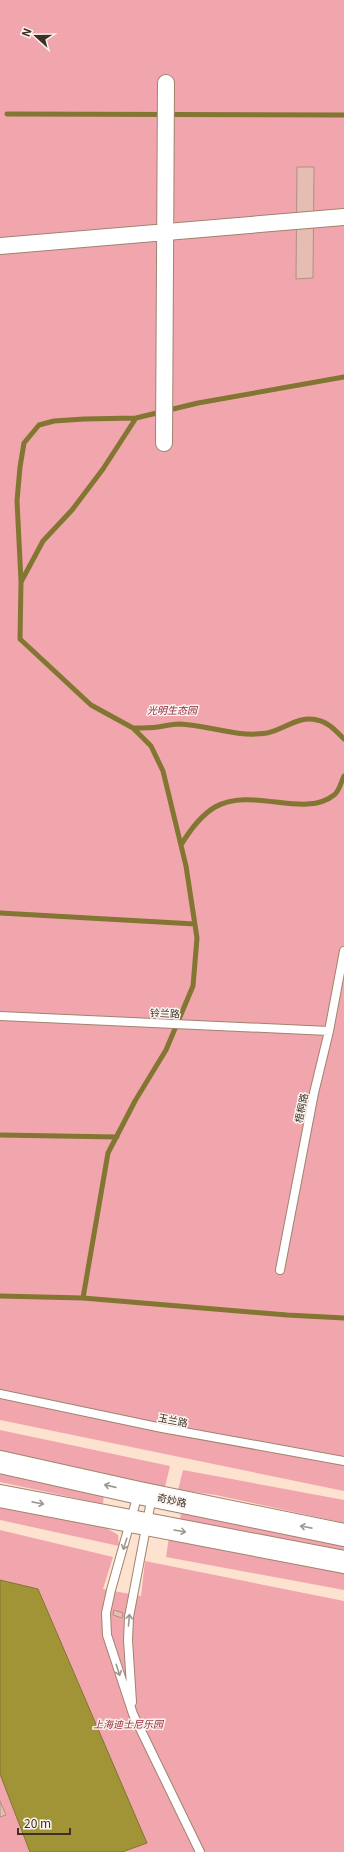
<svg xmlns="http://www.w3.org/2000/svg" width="344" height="1852" font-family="Georgia,'Noto Sans SC',serif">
	<rect width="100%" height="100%" fill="#fde2cf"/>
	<!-- green -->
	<path fill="#f1a6ad" d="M 0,0 L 344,0 L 344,1491 L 0,1420 Z
		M 0,1430 L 170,1466 L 165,1487 L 0,1452 Z
		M 183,1470 L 344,1500 L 344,1523 L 216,1495 L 178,1490 Z
		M 0,1471 L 104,1493 L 103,1504 L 0,1482 Z
		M 0,1501 C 28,1508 97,1519 118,1535 L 119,1546 L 0,1520 Z
		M 182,1510 L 344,1542 L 344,1553 L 179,1522 Z
		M 0,1530 L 113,1557 L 103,1589 L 141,1596 L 145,1561 L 344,1601 L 344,1852 L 0,1852 Z
		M 169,1537 L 344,1570 L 344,1590 L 166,1557 Z"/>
	<!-- water -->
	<path fill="#a09437" stroke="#827632" d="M 0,1580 L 38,1589 L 147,1843 L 122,1852 L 30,1852 L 0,1774 Z"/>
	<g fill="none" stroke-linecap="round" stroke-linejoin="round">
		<!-- stream -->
		<path stroke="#827632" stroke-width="5" d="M 7,114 L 344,115
			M 21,581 L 17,501 L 20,467 L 24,443 L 39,425 L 54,421 L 84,419 L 136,418
			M 133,728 C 141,728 150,728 158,727 C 165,726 172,724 179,724 C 209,725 236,738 267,733 C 283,730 299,715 317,720 C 328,722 336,731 344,739
			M 181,845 C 190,830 200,816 215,807 C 251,786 305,819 334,795 C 339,792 341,782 344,776
			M 0,913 L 195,924
			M 0,1135 L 117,1137
			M 0,1296 L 83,1298 L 287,1315 L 344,1318
			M 83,1298 L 108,1153 L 135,1101 L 166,1050 L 193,986 L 197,938 L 186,866 L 163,771 L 151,746 L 133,728 L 91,705 L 20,639 L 21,582 L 43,541 L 72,510 L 103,469 L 136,418 L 198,403 L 344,377"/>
	</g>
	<!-- building -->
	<path fill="#e5bdb2" stroke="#b38d83" d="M 297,167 L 314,167 L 313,278 L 296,279 Z
		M 114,1610 L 123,1613 L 122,1618 L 113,1615 Z
		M 0,1801 L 6,1815 L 0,1817 Z"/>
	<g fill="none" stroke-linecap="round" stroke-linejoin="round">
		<defs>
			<path id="lane" d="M 0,1016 L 329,1031
				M 280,1270 L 314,1093 L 329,1031 L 344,951
				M 0,1394 L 162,1428 L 344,1461
				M 138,1494 L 111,1590 L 106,1613 L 107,1635 L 133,1714 L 200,1852
				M 132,1702 L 128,1640 L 129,1617 L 152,1496"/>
			<path id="street" d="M 0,246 L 344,217
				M 164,443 L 166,83"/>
			<path id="secondary" d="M 0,1462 L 139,1493 L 344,1535
				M 0,1496 L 344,1562"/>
		</defs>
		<!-- lane casing -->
		<use href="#lane" stroke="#a1836d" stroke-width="10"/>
		<!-- street casing -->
		<use href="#street" stroke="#a1836d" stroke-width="18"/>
		<!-- secondary casing -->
		<use href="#secondary" stroke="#a1836d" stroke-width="24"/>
		<!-- lane -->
		<use href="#lane" stroke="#fff" stroke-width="8"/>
		<!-- street -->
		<use href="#street" stroke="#fff" stroke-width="16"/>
		<!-- secondary -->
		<use href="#secondary" stroke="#fff" stroke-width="22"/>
	</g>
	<!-- one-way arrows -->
	<defs><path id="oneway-shaft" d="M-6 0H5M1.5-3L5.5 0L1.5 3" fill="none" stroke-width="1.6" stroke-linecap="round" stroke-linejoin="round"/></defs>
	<g stroke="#9e9893">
		<use href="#oneway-shaft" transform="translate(110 1486) rotate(-167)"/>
		<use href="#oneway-shaft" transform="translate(38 1503) rotate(11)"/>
		<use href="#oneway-shaft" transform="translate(306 1527) rotate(-169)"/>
		<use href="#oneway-shaft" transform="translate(180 1531) rotate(10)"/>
		<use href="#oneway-shaft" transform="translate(125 1544) rotate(108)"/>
		<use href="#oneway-shaft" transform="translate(129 1620) rotate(-85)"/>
		<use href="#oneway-shaft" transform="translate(118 1670) rotate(72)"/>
	</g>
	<g text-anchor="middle" stroke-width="3" stroke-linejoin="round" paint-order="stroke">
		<!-- park labels -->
		<g font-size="10" font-style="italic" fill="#972a40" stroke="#fbf4ef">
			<text x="172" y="714">光明生态园</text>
			<text x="128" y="1728">上海迪士尼乐园</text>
		</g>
		<!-- street labels -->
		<g font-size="10" fill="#3d3027" stroke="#fbf4ef">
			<text transform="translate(165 1013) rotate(2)" y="4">铃兰路</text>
			<text transform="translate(301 1108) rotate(-79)" y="4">梧桐路</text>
			<text transform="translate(173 1420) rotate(11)" y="4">玉兰路</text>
			<text transform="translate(172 1500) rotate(12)" y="4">奇妙路</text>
		</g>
	</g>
	<!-- north arrow -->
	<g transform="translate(36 36) rotate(291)" stroke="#fbf4ef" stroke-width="3" paint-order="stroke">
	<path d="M0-3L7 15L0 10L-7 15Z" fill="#3d3027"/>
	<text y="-6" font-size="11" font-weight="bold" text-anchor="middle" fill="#3d3027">N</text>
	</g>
	<!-- scale -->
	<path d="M18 1828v6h52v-6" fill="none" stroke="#3d3027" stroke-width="2"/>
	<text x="24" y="1828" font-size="12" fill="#3d3027" stroke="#fbf4ef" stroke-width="3" paint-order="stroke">20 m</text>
</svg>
